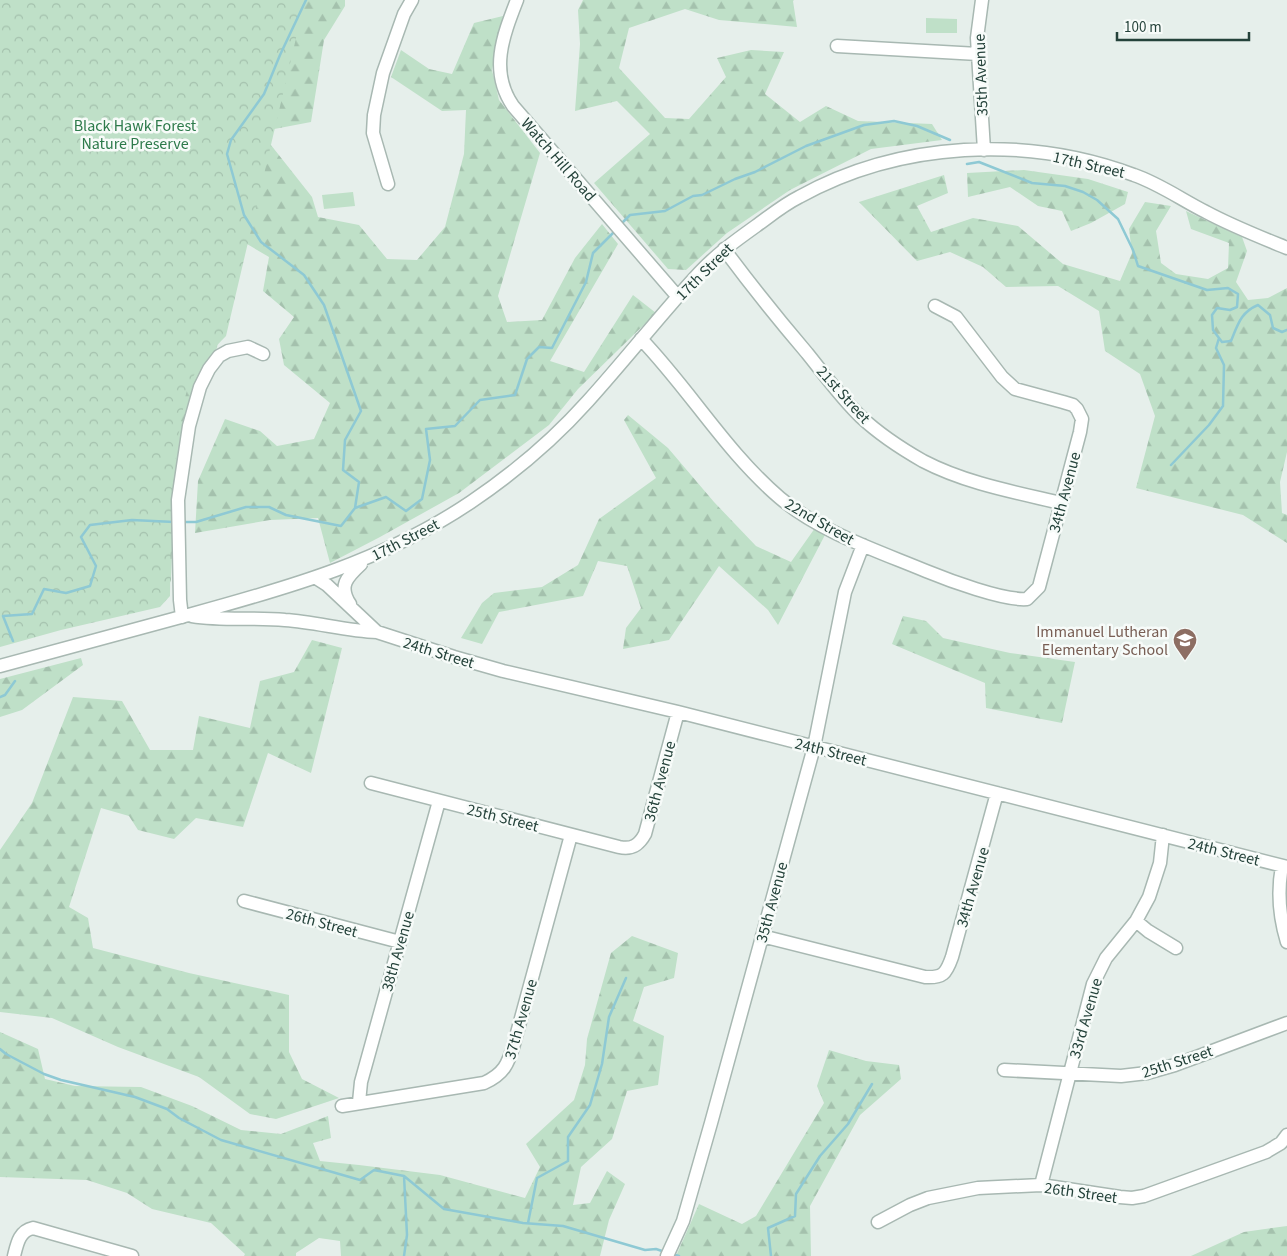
<svg xmlns="http://www.w3.org/2000/svg" width="1287" height="1256" font-family="'Source Sans 3',sans-serif">
	<defs>
		<pattern id="forest-firs" width="22" height="20" patternUnits="userSpaceOnUse" patternTransform="scale(1.25)"><rect width="22" height="20" fill="#bfe0c8"/><path d="M5 1l3.5 6h-7zM16 11l3.5 6h-7z" fill="#a4c1ad"/></pattern>
		<pattern id="park-crowns" width="20" height="18" patternUnits="userSpaceOnUse" patternTransform="scale(1.25)"><rect width="20" height="18" fill="#bfe0c8"/><path d="M2 6a3 3 0 1 1 6 0M12 15a3 3 0 1 1 6 0" fill="none" stroke="#a4c1ad"/></pattern>
	</defs>
	<rect width="100%" height="100%" fill="#e6efeb"/>
	<!-- green -->
	<path fill="#bfe0c8" d="M 926,18 L 957,19 L 957,33 L 926,33 Z
		M 353,192 L 355,206 L 324,209 L 322,195 Z"/>
	<!-- forest -->
	<path fill="url(#forest-firs)" d="M 0,0 L 345,0 L 345,6 L 324,40 L 311,122 L 269,130 L 267,140 L 312,197 L 318,217 L 359,225 L 387,259 L 417,260 L 445,227 L 464,154 L 466,110 L 442,111 L 391,77 L 401,50 L 429,69 L 452,74 L 474,23 L 503,16 L 492,70 L 499,100 L 540,153 L 498,296 L 507,322 L 542,320 L 575,258 L 602,224 L 618,244 L 550,361 L 584,372 L 633,295 L 656,313 L 578,389 L 549,425 L 459,493 L 380,537 L 330,563 L 318,518 L 270,520 L 195,533 L 198,481 L 225,419 L 260,431 L 277,446 L 314,439 L 330,403 L 284,365 L 279,339 L 294,317 L 263,291 L 269,257 L 235,237 L 217,348 L 192,389 L 174,492 L 171,580 L 161,604 Z
		M 583,0 L 794,0 L 793,1 L 797,27 L 719,20 L 685,9 L 629,28 L 619,68 L 665,118 L 689,119 L 726,77 L 717,58 L 751,50 L 784,52 L 765,94 L 800,122 L 826,106 L 858,121 L 932,124 L 942,140 L 871,149 L 790,190 L 727,233 L 686,270 L 668,269 L 594,183 L 650,134 L 617,101 L 575,111 L 580,44 L 578,10 Z
		M 1024,170 L 1088,179 L 1128,192 L 1125,204 L 1091,223 L 1071,231 L 1062,211 L 1038,206 L 1010,187 L 968,197 L 967,173 Z
		M 944,175 L 948,193 L 917,206 L 931,232 L 973,218 L 1018,226 L 1063,264 L 1120,281 L 1132,253 L 1129,229 L 1145,202 L 1171,206 L 1156,231 L 1161,263 L 1176,274 L 1208,279 L 1228,268 L 1229,243 L 1191,229 L 1186,211 L 1242,237 L 1247,251 L 1236,282 L 1248,300 L 1268,298 L 1287,288 L 1287,452 L 1280,482 L 1282,513 L 1287,515 L 1287,543 L 1243,515 L 1136,488 L 1155,416 L 1140,374 L 1105,351 L 1099,311 L 1058,286 L 1006,287 L 983,267 L 950,252 L 917,261 L 859,202 Z
		M 628,415 L 668,448 L 714,502 L 756,546 L 791,562 L 815,528 L 826,533 L 778,625 L 768,610 L 719,566 L 669,640 L 623,649 L 626,628 L 641,608 L 627,566 L 598,561 L 583,596 L 499,612 L 482,644 L 461,638 L 482,603 L 494,593 L 542,587 L 578,565 L 599,519 L 656,478 L 624,420 Z
		M 903,616 L 926,621 L 943,638 L 1010,653 L 1075,662 L 1062,723 L 986,708 L 985,683 L 892,644 Z
		M 312,640 L 342,648 L 311,773 L 268,753 L 243,827 L 196,818 L 174,839 L 138,830 L 129,816 L 101,808 L 69,907 L 88,918 L 93,948 L 189,973 L 289,995 L 289,1052 L 302,1079 L 339,1098 L 276,1119 L 250,1114 L 199,1077 L 118,1047 L 52,1018 L 0,1012 L 0,850 L 32,803 L 73,697 L 122,701 L 150,750 L 193,750 L 199,716 L 250,728 L 260,681 L 294,672 Z
		M 81,658 L 83,665 L 22,710 L 0,717 L 0,679 Z
		M 632,936 L 678,953 L 674,978 L 644,987 L 633,1021 L 664,1036 L 658,1085 L 627,1091 L 612,1139 L 581,1167 L 573,1205 L 590,1203 L 607,1171 L 625,1184 L 609,1220 L 600,1256 L 341,1256 L 340,1241 L 319,1238 L 296,1253 L 296,1256 L 244,1256 L 245,1254 L 211,1223 L 152,1209 L 127,1193 L 87,1180 L 0,1177 L 0,1032 L 38,1049 L 45,1079 L 75,1086 L 141,1087 L 192,1106 L 241,1130 L 281,1134 L 328,1116 L 331,1138 L 313,1143 L 320,1161 L 359,1165 L 440,1175 L 525,1198 L 540,1167 L 526,1144 L 574,1100 L 585,1065 L 587,1039 L 611,953 Z
		M 829,1050 L 866,1061 L 899,1065 L 901,1079 L 860,1115 L 810,1206 L 811,1256 L 676,1256 L 699,1204 L 742,1224 L 756,1216 L 824,1103 L 817,1086 Z
		M 1287,1226 L 1287,1256 L 1191,1256 L 1244,1232 Z"/>
	<!-- park -->
	<path fill="url(#park-crowns)" d="M 0,0 L 305,0 L 226,336 C 214,348 198,366 191,381 C 184,394 184,407 181,421 C 170,479 171,537 170,596 L 160,607 L 61,630 L 0,647 Z"/>
	<g fill="none" stroke-linecap="round" stroke-linejoin="round">
		<!-- stream -->
		<path stroke="#8ec9d4" stroke-width="2.5" d="M 306,0 L 280,55 L 264,94 L 231,140 L 227,154 L 244,215 L 261,242 L 304,275 L 324,305 L 361,411 L 345,440 L 343,470 L 359,482 L 355,508
			M 967,164 L 979,162 L 1032,183 L 1065,186 L 1083,192 L 1097,200 L 1118,219 L 1133,250 L 1138,266 L 1207,290 L 1228,288 L 1238,294 L 1237,307 L 1230,310 L 1217,308 L 1212,315 L 1213,330 L 1222,342 L 1231,341 C 1238,324 1241,312 1258,305 L 1270,315 L 1273,328 L 1282,332 L 1287,330
			M 620,225 L 630,215 L 665,211 L 693,196 L 702,195 L 735,179 L 755,172 L 806,146 L 864,125 L 894,121 L 917,126 L 950,140
			M 1171,465 L 1209,425 L 1223,406 L 1224,365 L 1216,348 L 1219,338
			M 182,522 L 196,522 L 246,507 L 269,507 L 286,515 L 341,526 L 355,508 L 386,497 L 406,511 L 422,499 L 430,460 L 426,429 L 455,426 L 480,400 L 515,395 L 527,359 L 539,347 L 552,348 L 586,282 L 593,253 L 615,231
			M 13,641 L 3,616 L 32,614 L 44,589 L 66,593 L 90,586 L 96,566 L 81,537 L 90,525 L 132,520 L 174,522
			M 0,697 L 5,695 L 15,681
			M 0,1049 L 6,1054 L 44,1074 L 61,1080 L 135,1097 L 167,1109 L 179,1118 L 221,1140 L 360,1180 L 374,1170 L 404,1176 L 444,1209 L 523,1223 L 563,1226 L 645,1250 L 656,1249 L 665,1252
			M 404,1176 L 407,1235 L 404,1256
			M 528,1223 L 537,1178 L 568,1161 L 568,1137 L 590,1105 L 602,1064 L 609,1017 L 626,978
			M 672,1254 L 679,1256
			M 771,1256 L 768,1228 L 795,1216 L 796,1194 L 820,1156 L 848,1124 L 872,1084"/>
		<defs>
			<path id="minor" d="M 517,0 C 503,36 489,71 513,106 L 678,297
				M 982,0 L 977,38 L 984,150
				M 837,46 L 978,54
				M 388,184 L 373,133 L 374,115 L 383,73 L 404,14 L 412,0
				M 724,249 C 750,284 778,319 807,353 C 824,374 841,398 861,417 C 878,433 902,449 923,461 C 965,483 1014,492 1061,503
				M 641,339 C 690,390 726,452 780,498 C 820,532 878,551 926,571 C 948,580 1004,601 1027,599 L 1039,587 L 1080,432 L 1082,419 L 1077,409 L 1073,405 L 1063,402 L 1015,389 L 1002,377 L 956,317 L 935,306
				M 316,578 L 327,585 L 377,632
				M 350,604 C 338,586 347,577 361,564
				M 192,616 C 223,621 254,617 285,620 C 316,622 346,631 377,632 L 454,657 L 503,671 L 678,712 L 1287,867
				M 182,617 L 180,600 L 178,500 L 189,426 L 200,387 L 209,369 L 219,356 L 228,351 L 248,347 L 263,354
				M 0,666 C 64,649 128,631 192,614 C 291,587 385,560 471,502 C 514,473 554,439 588,401 C 626,359 661,314 699,273 C 717,254 735,241 756,226 C 770,216 783,205 799,197 C 900,141 1027,135 1134,175 C 1160,184 1182,200 1206,212 C 1232,226 1260,237 1287,248
				M 371,783 L 619,847 C 632,850 639,845 645,834 L 678,712
				M 1282,866 C 1277,893 1279,916 1287,942
				M 244,901 L 400,942
				M 1136,921 L 1148,931 L 1176,948
				M 762,936 L 925,977 C 943,978 946,974 952,957 L 997,793
				M 1004,1070 L 1121,1076 L 1147,1073 L 1175,1065 L 1287,1023
				M 359,1102 L 361,1082 L 439,801
				M 342,1106 L 484,1083 C 504,1074 508,1064 514,1044 L 571,835
				M 1041,1185 L 1093,984 L 1106,958 L 1136,921 L 1149,897 L 1160,863 L 1163,835
				M 878,1222 L 910,1205 L 928,1198 L 978,1188 L 1041,1185 L 1120,1197 L 1132,1198 L 1144,1196 L 1266,1152 L 1281,1143 L 1287,1135
				M 14,1256 C 17,1244 19,1231 33,1228 L 132,1256
				M 667,1256 L 683,1221 L 711,1123 L 814,747 L 845,592 L 863,545"/>
		</defs>
		<!-- minor casing -->
		<use href="#minor" stroke="#a8b8b2" stroke-width="15"/>
		<!-- minor -->
		<use href="#minor" stroke="#fff" stroke-width="12"/>
	</g>
	<!-- icons -->
	<defs>
		<symbol id="school-pin" viewBox="-11 -11 22 30"><path d="M0 17L-7.5 6A9.5 9.5 0 1 1 7.5 6Z" fill="#8d6e63" stroke="#f7fbf9"/><path d="M0-5L7-2L0 1L-7-2ZM-4 1L0 2.5L4 1V4Q0 6-4 4Z" fill="#fff"/></symbol>
	</defs>
	<g fill-rule="evenodd">
		<use href="#school-pin" x="1171" y="626" width="28" height="38"/>
	</g>
	<g text-anchor="middle" stroke-width="5" stroke-linejoin="round" paint-order="stroke">
		<!-- street labels -->
		<g font-size="16" fill="#24423a" stroke="#f7fbf9">
			<text transform="translate(980 75) rotate(-92)" y="6">35th Avenue</text>
			<text transform="translate(559 159) rotate(49)" y="6">Watch Hill Road</text>
			<text transform="translate(1089 164) rotate(13)" y="6">17th Street</text>
			<text transform="translate(704 271) rotate(-45)" y="6">17th Street</text>
			<text transform="translate(844 394) rotate(48)" y="6">21st Street</text>
			<text transform="translate(1064 492) rotate(-75)" y="6">34th Avenue</text>
			<text transform="translate(820 521) rotate(30)" y="6">22nd Street</text>
			<text transform="translate(405 539) rotate(-27)" y="6">17th Street</text>
			<text transform="translate(439 652) rotate(17)" y="6">24th Street</text>
			<text transform="translate(831 751) rotate(14)" y="6">24th Street</text>
			<text transform="translate(659 781) rotate(-75)" y="6">36th Avenue</text>
			<text transform="translate(503 817) rotate(14)" y="6">25th Street</text>
			<text transform="translate(1224 851) rotate(14)" y="6">24th Street</text>
			<text transform="translate(972 887) rotate(-74)" y="6">34th Avenue</text>
			<text transform="translate(771 902) rotate(-75)" y="6">35th Avenue</text>
			<text transform="translate(322 922) rotate(15)" y="6">26th Street</text>
			<text transform="translate(397 951) rotate(-74)" y="6">38th Avenue</text>
			<text transform="translate(1085 1018) rotate(-74)" y="6">33rd Avenue</text>
			<text transform="translate(520 1019) rotate(-74)" y="6">37th Avenue</text>
			<text transform="translate(1177 1061) rotate(-18)" y="6">25th Street</text>
			<text transform="translate(1081 1192) rotate(8)" y="6">26th Street</text>
		</g>
		<!-- park labels -->
		<g font-size="16" fill="#2d7a4b" stroke="#f7fbf9">
			<text x="135" y="131">Black Hawk Forest<tspan x="135" dy="18">Nature Preserve</tspan></text>
		</g>
		<!-- education labels -->
		<g font-size="16" fill="#785e54" stroke="#f7fbf9" text-anchor="end">
			<text x="1168" y="637">Immanuel Lutheran<tspan x="1168" dy="18">Elementary School</tspan></text>
		</g>
	</g>
	<!-- scale -->
	<path d="M1117 32v8h132v-8" fill="none" stroke="#24423a" stroke-width="2.5"/>
	<text x="1124" y="32" font-size="15" fill="#24423a" stroke="#f7fbf9" stroke-width="4" paint-order="stroke">100 m</text>
</svg>
